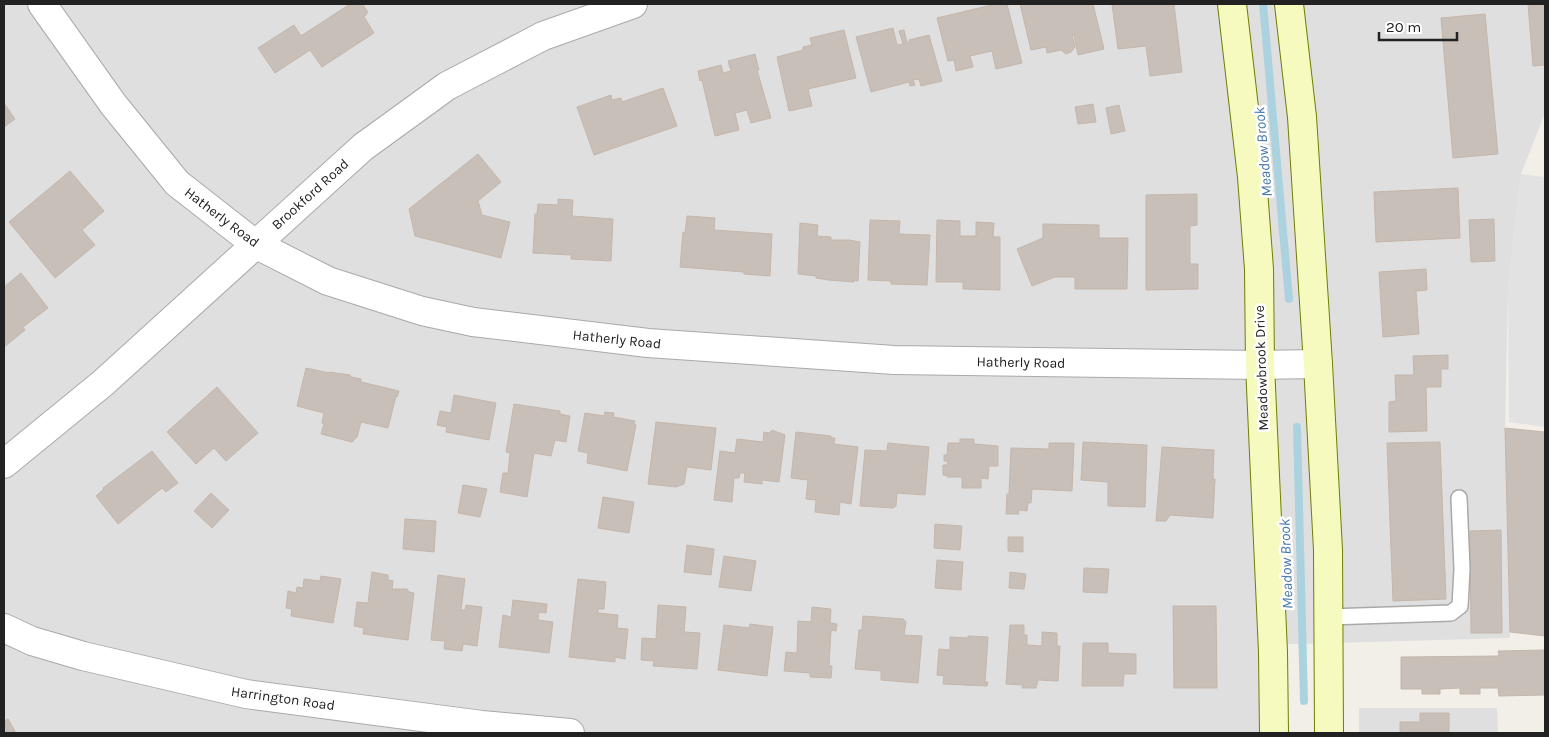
<svg xmlns="http://www.w3.org/2000/svg" width="1549" height="737" font-family="Karla,sans-serif">
	<rect width="100%" height="100%" fill="#f2efe9"/>
	<!-- residential -->
	<path fill="#e0dfdf" d="M 4,4 L 1545,4 L 1545,113 L 1521,174 L 1508,291 L 1505,428 L 1510,638 L 1262,645 L 1263,733 L 4,733 Z
		M 1359,708 L 1497,708 L 1498,733 L 1359,733 Z"/>
	<!-- parking -->
	<path fill="#e2e2e2" d="M 1521,174 L 1545,177 L 1545,427 L 1509,422 L 1508,291 Z"/>
	<g fill="none" stroke-linecap="round" stroke-linejoin="round">
		<!-- stream -->
		<path stroke="#aad3df" stroke-width="8" d="M 1263,4 L 1289,299
			M 1297,427 L 1304,701"/>
	</g>
	<!-- building -->
	<path fill="#c7bfb8" stroke="#c4b6ab" d="M 350,4 L 362,4 L 368,12 L 364,17 L 374,33 L 322,67 L 310,50 L 275,73 L 258,48 L 294,25 L 301,36 Z
		M 996,4 L 1007,4 L 1022,63 L 996,69 L 992,51 L 970,56 L 973,67 L 956,71 L 954,60 L 948,61 L 937,18 Z
		M 1020,4 L 1093,4 L 1104,49 L 1078,55 L 1074,35 L 1072,35 L 1075,47 L 1071,52 L 1066,54 L 1061,50 L 1047,53 L 1046,47 L 1031,50 Z
		M 1112,4 L 1174,4 L 1182,72 L 1150,76 L 1146,46 L 1118,49 Z
		M 1528,4 L 1545,4 L 1545,65 L 1533,66 Z
		M 1485,14 L 1498,154 L 1453,158 L 1441,18 Z
		M 893,28 L 897,45 L 903,44 L 899,31 L 904,30 L 907,43 L 909,42 L 909,40 L 929,35 L 942,81 L 921,86 L 919,79 L 913,80 L 915,85 L 910,86 L 909,82 L 871,92 L 856,37 Z
		M 844,30 L 856,78 L 808,89 L 812,106 L 789,111 L 777,57 L 803,50 L 803,47 L 812,45 L 810,38 Z
		M 755,54 L 759,70 L 757,70 L 771,118 L 751,123 L 747,110 L 735,113 L 739,130 L 715,136 L 702,80 L 700,81 L 698,71 L 721,65 L 723,73 L 731,71 L 728,61 Z
		M 663,88 L 677,126 L 594,155 L 577,107 L 611,95 L 612,100 L 621,98 L 622,102 Z
		M 4,103 L 15,119 L 4,127 Z
		M 1093,104 L 1096,122 L 1078,124 L 1075,107 Z
		M 1119,105 L 1125,131 L 1111,134 L 1106,108 Z
		M 478,154 L 501,182 L 478,201 L 482,215 L 510,222 L 501,258 L 415,236 L 409,209 Z
		M 70,171 L 104,211 L 82,230 L 95,245 L 55,278 L 9,222 Z
		M 1458,188 L 1460,238 L 1376,242 L 1374,192 Z
		M 1197,194 L 1197,225 L 1190,226 L 1190,264 L 1198,264 L 1198,289 L 1146,290 L 1146,195 Z
		M 558,199 L 573,200 L 572,216 L 613,219 L 611,261 L 571,259 L 571,255 L 533,253 L 535,214 L 537,214 L 538,204 L 558,205 Z
		M 687,216 L 715,218 L 714,230 L 772,234 L 770,276 L 744,274 L 744,272 L 680,267 L 683,232 L 685,233 Z
		M 1494,219 L 1495,261 L 1471,262 L 1469,220 Z
		M 870,220 L 900,221 L 899,234 L 930,235 L 927,285 L 891,284 L 891,281 L 868,280 Z
		M 937,220 L 960,221 L 960,236 L 976,236 L 976,222 L 994,223 L 993,237 L 1000,237 L 1000,290 L 963,289 L 963,282 L 936,282 Z
		M 800,223 L 818,225 L 817,236 L 831,237 L 831,240 L 849,240 L 860,242 L 858,281 L 854,280 L 854,282 L 828,280 L 816,278 L 816,276 L 798,274 Z
		M 1043,224 L 1099,225 L 1099,238 L 1128,238 L 1127,289 L 1075,289 L 1075,277 L 1055,277 L 1032,286 L 1017,249 L 1043,238 Z
		M 1426,269 L 1427,290 L 1416,291 L 1419,334 L 1383,337 L 1379,272 Z
		M 21,273 L 48,308 L 23,327 L 25,330 L 4,347 L 4,287 Z
		M 1448,355 L 1448,369 L 1441,369 L 1441,387 L 1426,387 L 1427,431 L 1389,432 L 1389,402 L 1396,401 L 1395,375 L 1414,375 L 1413,356 Z
		M 306,368 L 329,373 L 329,372 L 350,375 L 351,377 L 361,379 L 361,382 L 399,391 L 397,397 L 396,396 L 388,428 L 361,422 L 357,437 L 352,442 L 321,434 L 324,424 L 322,423 L 324,413 L 297,406 Z
		M 217,387 L 258,433 L 226,461 L 214,448 L 196,464 L 167,432 Z
		M 454,395 L 496,403 L 489,440 L 446,432 L 447,427 L 437,425 L 440,411 L 451,413 Z
		M 514,404 L 560,411 L 560,414 L 570,416 L 566,442 L 555,440 L 551,456 L 534,453 L 527,497 L 500,492 L 503,473 L 508,473 L 510,453 L 506,452 Z
		M 605,412 L 614,413 L 613,417 L 635,421 L 634,424 L 636,425 L 627,471 L 587,463 L 588,453 L 578,451 L 585,413 L 604,416 Z
		M 656,422 L 716,428 L 711,470 L 687,467 L 684,484 L 676,487 L 648,484 Z
		M 1505,428 L 1545,432 L 1545,636 L 1510,632 Z
		M 772,430 L 785,435 L 779,482 L 762,480 L 762,484 L 744,482 L 745,473 L 740,473 L 739,478 L 734,478 L 732,502 L 714,500 L 720,451 L 735,453 L 737,439 L 763,442 L 764,432 L 769,433 Z
		M 796,432 L 831,436 L 831,438 L 835,438 L 834,444 L 858,447 L 851,504 L 840,502 L 839,515 L 815,512 L 816,500 L 806,499 L 808,480 L 791,478 Z
		M 960,439 L 974,439 L 974,444 L 998,446 L 998,466 L 989,466 L 988,479 L 981,478 L 981,488 L 962,488 L 962,477 L 947,477 L 948,476 L 943,475 L 943,465 L 947,465 L 948,461 L 944,461 L 944,455 L 947,455 L 948,443 L 960,443 Z
		M 1083,442 L 1147,445 L 1145,507 L 1108,506 L 1108,482 L 1081,480 Z
		M 1440,442 L 1446,599 L 1393,601 L 1387,443 Z
		M 888,443 L 929,447 L 925,495 L 897,493 L 896,506 L 893,508 L 860,506 L 865,450 L 887,451 Z
		M 1049,443 L 1074,443 L 1072,491 L 1032,489 L 1031,503 L 1028,503 L 1027,511 L 1018,510 L 1019,514 L 1006,514 L 1007,494 L 1009,494 L 1011,448 L 1049,449 Z
		M 1162,447 L 1214,450 L 1213,479 L 1215,479 L 1213,518 L 1170,515 L 1166,521 L 1156,521 Z
		M 152,451 L 178,483 L 166,492 L 162,488 L 118,524 L 96,496 L 104,489 L 103,488 Z
		M 463,485 L 487,489 L 480,517 L 458,513 Z
		M 211,493 L 229,510 L 212,528 L 194,511 Z
		M 603,497 L 634,502 L 629,533 L 598,528 Z
		M 405,519 L 436,521 L 434,552 L 403,549 Z
		M 935,524 L 962,526 L 960,550 L 934,548 Z
		M 1501,530 L 1502,633 L 1471,633 L 1470,531 Z
		M 1008,537 L 1023,537 L 1023,552 L 1008,551 Z
		M 687,545 L 714,549 L 711,575 L 684,572 Z
		M 724,556 L 756,561 L 751,591 L 719,587 Z
		M 937,560 L 963,562 L 961,590 L 935,588 Z
		M 1084,568 L 1109,569 L 1107,593 L 1083,592 Z
		M 372,572 L 388,575 L 388,580 L 393,581 L 392,589 L 407,589 L 409,592 L 414,593 L 408,640 L 363,634 L 364,628 L 354,626 L 357,602 L 368,603 Z
		M 1010,572 L 1026,574 L 1024,589 L 1009,588 Z
		M 438,575 L 465,579 L 461,610 L 465,610 L 466,605 L 482,607 L 477,646 L 463,644 L 462,651 L 444,649 L 445,641 L 431,640 Z
		M 321,576 L 341,579 L 333,623 L 291,616 L 292,609 L 286,608 L 288,591 L 296,593 L 297,587 L 303,588 L 304,579 L 320,581 Z
		M 578,579 L 606,582 L 604,609 L 598,609 L 598,613 L 618,615 L 617,628 L 628,629 L 625,659 L 615,657 L 615,662 L 569,657 Z
		M 513,600 L 547,604 L 546,613 L 539,612 L 538,620 L 553,622 L 549,653 L 499,647 L 503,615 L 511,617 Z
		M 658,605 L 686,607 L 684,632 L 700,633 L 697,669 L 653,666 L 654,661 L 641,660 L 642,638 L 656,639 Z
		M 1173,606 L 1216,606 L 1217,688 L 1174,688 Z
		M 812,607 L 831,609 L 830,623 L 837,624 L 836,631 L 831,630 L 829,666 L 832,666 L 831,678 L 810,677 L 810,673 L 784,671 L 786,652 L 797,653 L 798,621 L 811,622 Z
		M 863,616 L 903,619 L 906,622 L 904,635 L 922,636 L 918,683 L 881,680 L 881,671 L 855,669 L 859,630 L 862,630 Z
		M 750,624 L 773,627 L 767,676 L 718,670 L 724,625 L 749,628 Z
		M 1010,625 L 1024,625 L 1024,635 L 1027,635 L 1027,645 L 1042,646 L 1042,632 L 1057,633 L 1057,646 L 1060,646 L 1058,681 L 1038,680 L 1036,688 L 1022,688 L 1023,685 L 1006,684 Z
		M 968,636 L 988,637 L 985,682 L 988,682 L 987,686 L 943,684 L 944,676 L 937,675 L 939,649 L 950,650 L 950,637 L 968,638 Z
		M 1083,643 L 1108,643 L 1108,653 L 1136,654 L 1136,674 L 1124,674 L 1123,686 L 1082,686 Z
		M 1545,650 L 1545,695 L 1499,696 L 1498,688 L 1480,688 L 1480,694 L 1460,694 L 1460,688 L 1440,689 L 1440,694 L 1422,694 L 1422,689 L 1401,689 L 1401,657 L 1499,656 L 1498,651 Z
		M 1420,713 L 1449,713 L 1449,733 L 1400,733 L 1400,722 L 1420,722 Z
		M 8,719 L 16,733 L 4,733 L 4,721 Z"/>
	<g fill="none" stroke-linecap="round" stroke-linejoin="round">
		<defs>
			<path id="lane" d="M 1328,617 L 1451,613 L 1460,606 L 1462,569 L 1459,498"/>
			<path id="street" d="M 42,4 L 113,104 L 177,183 L 255,244 L 328,281 L 422,311 L 473,322 L 648,343 L 894,360 L 1260,365 L 1318,364
				M 4,464 L 103,383 L 363,147 L 447,86 L 543,36 L 633,4
				M 4,628 L 32,641 L 83,656 L 246,694 L 482,725 L 570,733"/>
			<path id="secondary" d="M 1232,4 L 1252,177 L 1259,269 L 1260,365 L 1273,652 L 1274,733
				M 1289,4 L 1302,117 L 1318,364 L 1328,550 L 1329,733"/>
		</defs>
		<!-- lane casing -->
		<use href="#lane" stroke="#a9a9a9" stroke-width="18"/>
		<!-- street casing -->
		<use href="#street" stroke="#a9a9a9" stroke-width="30"/>
		<!-- secondary casing -->
		<use href="#secondary" stroke="#707d05" stroke-width="30"/>
		<!-- lane -->
		<use href="#lane" stroke="#fff" stroke-width="15"/>
		<!-- street -->
		<use href="#street" stroke="#fff" stroke-width="28"/>
		<!-- secondary -->
		<use href="#secondary" stroke="#f7fabf" stroke-width="28"/>
	</g>
	<g text-anchor="middle" stroke-width="5" stroke-linejoin="round" paint-order="stroke">
		<!-- street labels -->
		<g font-size="14" fill="#222" stroke="#fff">
			<text transform="translate(310 194) rotate(-42)" y="5">Brookford Road</text>
			<text transform="translate(222 217) rotate(37)" y="5">Hatherly Road</text>
			<text transform="translate(617 339) rotate(6)" y="5">Hatherly Road</text>
			<text transform="translate(1021 362) rotate(1)" y="5">Hatherly Road</text>
			<text transform="translate(1261 368) rotate(-92)" y="5">Meadowbrook Drive</text>
			<text transform="translate(283 698) rotate(8)" y="5">Harrington Road</text>
		</g>
		<!-- water labels -->
		<g font-size="15" font-style="italic" fill="#4a7aab" stroke="#fff">
			<text transform="translate(1263 152) rotate(-95)" y="5">Meadow Brook</text>
			<text transform="translate(1286 564) rotate(-92)" y="5">Meadow Brook</text>
		</g>
	</g>
	<!-- border -->
	<rect width="1549" height="737" fill="none" stroke="#222222" stroke-width="10"/>
	<!-- scale -->
	<path d="M1379 32v8h78v-8" fill="none" stroke="#222222" stroke-width="2.5"/>
	<text x="1386" y="32" font-size="15" fill="#222222" stroke="#ffffff" stroke-width="4" paint-order="stroke">20 m</text>
</svg>
